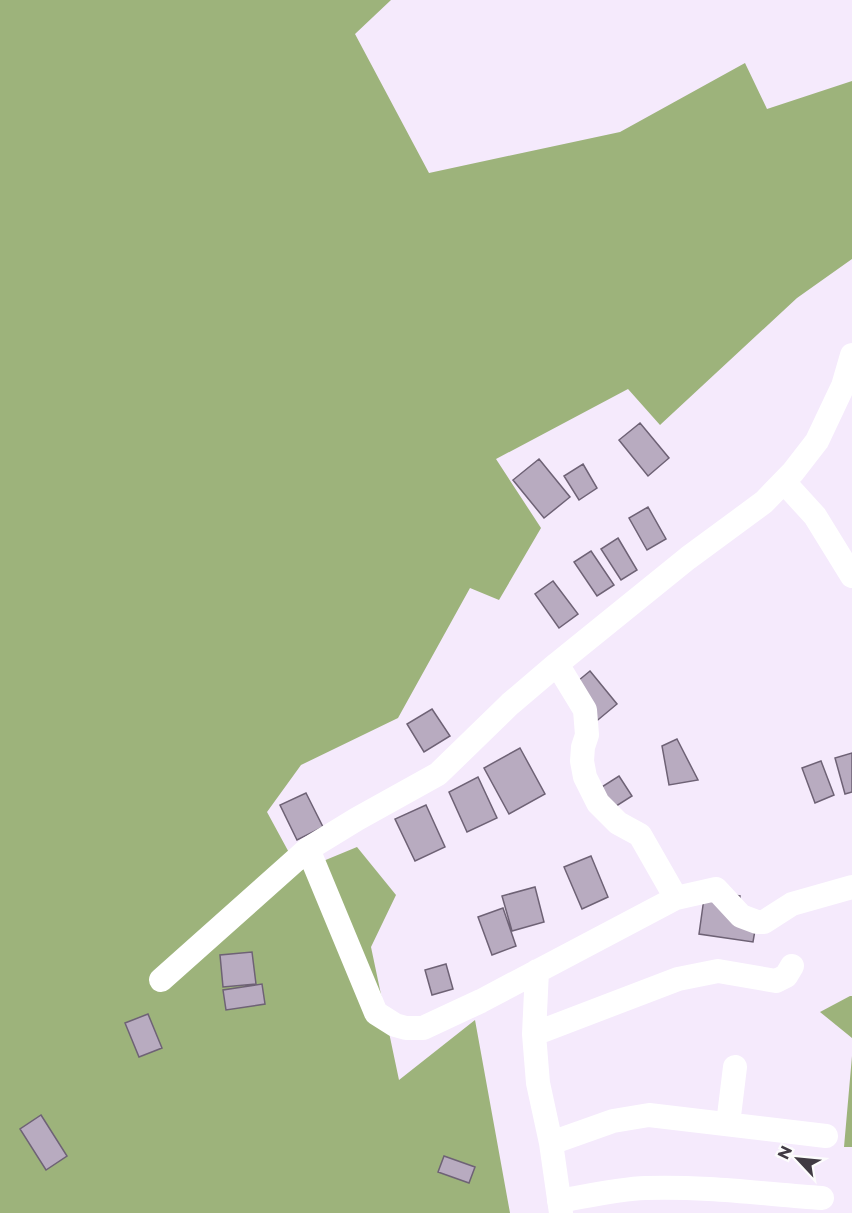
<svg xmlns="http://www.w3.org/2000/svg" width="852" height="1213" font-family="Montserrat,sans-serif">
	<rect width="100%" height="100%" fill="#f5eafc"/>
	<!-- forest -->
	<path fill="#9db37b" d="M 0,0 L 391,0 L 355,34 L 429,173 L 620,132 L 745,63 L 767,109 L 852,81 L 852,259 L 797,298 L 660,425 L 628,389 L 496,459 L 541,528 L 499,600 L 470,588 L 398,718 L 301,765 L 267,812 L 299,871 L 357,847 L 396,895 L 371,947 L 399,1080 L 475,1020 L 510,1213 L 0,1213 Z
		M 850,996 L 852,996 L 852,1038 L 820,1012 Z
		M 852,1056 L 852,1147 L 844,1147 Z"/>
	<!-- building -->
	<path fill="#b8abc0" stroke="#6e6275" stroke-width="1.5" d="M 640,423 L 669,458 L 648,476 L 619,440 Z
		M 539,459 L 570,497 L 544,518 L 513,480 Z
		M 583,464 L 597,488 L 579,500 L 564,476 Z
		M 648,507 L 666,539 L 647,550 L 629,518 Z
		M 618,538 L 637,570 L 621,580 L 601,549 Z
		M 591,551 L 614,585 L 597,596 L 574,562 Z
		M 553,581 L 578,614 L 559,628 L 535,594 Z
		M 590,671 L 617,704 L 593,724 L 567,690 Z
		M 432,709 L 450,736 L 424,752 L 407,724 Z
		M 677,739 L 698,780 L 669,785 L 662,746 Z
		M 520,748 L 545,794 L 509,814 L 484,768 Z
		M 852,753 L 852,792 L 845,794 L 835,758 Z
		M 821,761 L 834,795 L 815,803 L 802,768 Z
		M 619,776 L 632,796 L 610,810 L 597,790 Z
		M 478,777 L 497,818 L 467,832 L 449,792 Z
		M 306,793 L 323,827 L 297,840 L 280,805 Z
		M 426,805 L 445,847 L 415,861 L 395,819 Z
		M 591,856 L 608,897 L 582,909 L 564,867 Z
		M 535,887 L 544,922 L 512,931 L 502,896 Z
		M 705,891 L 740,896 L 739,910 L 758,913 L 753,942 L 699,934 Z
		M 503,908 L 516,946 L 492,955 L 478,917 Z
		M 252,952 L 256,984 L 223,987 L 220,955 Z
		M 446,964 L 453,989 L 432,995 L 425,970 Z
		M 262,984 L 265,1004 L 226,1010 L 223,990 Z
		M 148,1014 L 162,1048 L 139,1057 L 125,1023 Z
		M 41,1115 L 67,1156 L 46,1170 L 20,1129 Z
		M 444,1156 L 475,1167 L 469,1183 L 438,1172 Z"/>
	<g fill="none" stroke-linecap="round" stroke-linejoin="round">
		<!-- minor -->
		<path stroke="#fff" stroke-width="24" d="M 784,482 L 815,516 L 852,576
			M 557,664 L 585,710 L 587,735 L 583,747 L 582,761 L 585,777 L 598,803 L 618,823 L 640,835 L 676,898
			M 308,849 L 376,1013 L 395,1025 L 406,1028 L 423,1028 L 481,1001 L 676,898 L 716,889 L 741,916 L 757,922 L 764,922 L 792,904 L 852,887
			M 537,971 L 534,1034 L 538,1083 L 551,1143 L 561,1213
			M 161,980 L 308,849 L 357,819 L 438,774 L 510,704 L 557,664 L 688,558 L 764,502 L 793,472 L 817,441 L 843,386 L 852,355
			M 534,1034 L 678,979 L 718,971 L 776,981 L 786,976 L 792,966
			M 728,1124 L 735,1067
			M 551,1143 L 613,1121 L 649,1115 L 826,1136
			M 559,1201 C 588,1196 617,1189 646,1188 C 704,1186 764,1194 822,1198"/>
	</g>
	<!-- north arrow -->
	<g transform="translate(798 1159) rotate(296)" stroke="#fcfcfc" stroke-width="4.5" paint-order="stroke">
	<path d="M0-4.5L10 22L0 15L-10 22Z" fill="#403a43"/>
	<text y="-9" font-size="16" font-weight="bold" text-anchor="middle" fill="#403a43">N</text>
	</g>
</svg>
